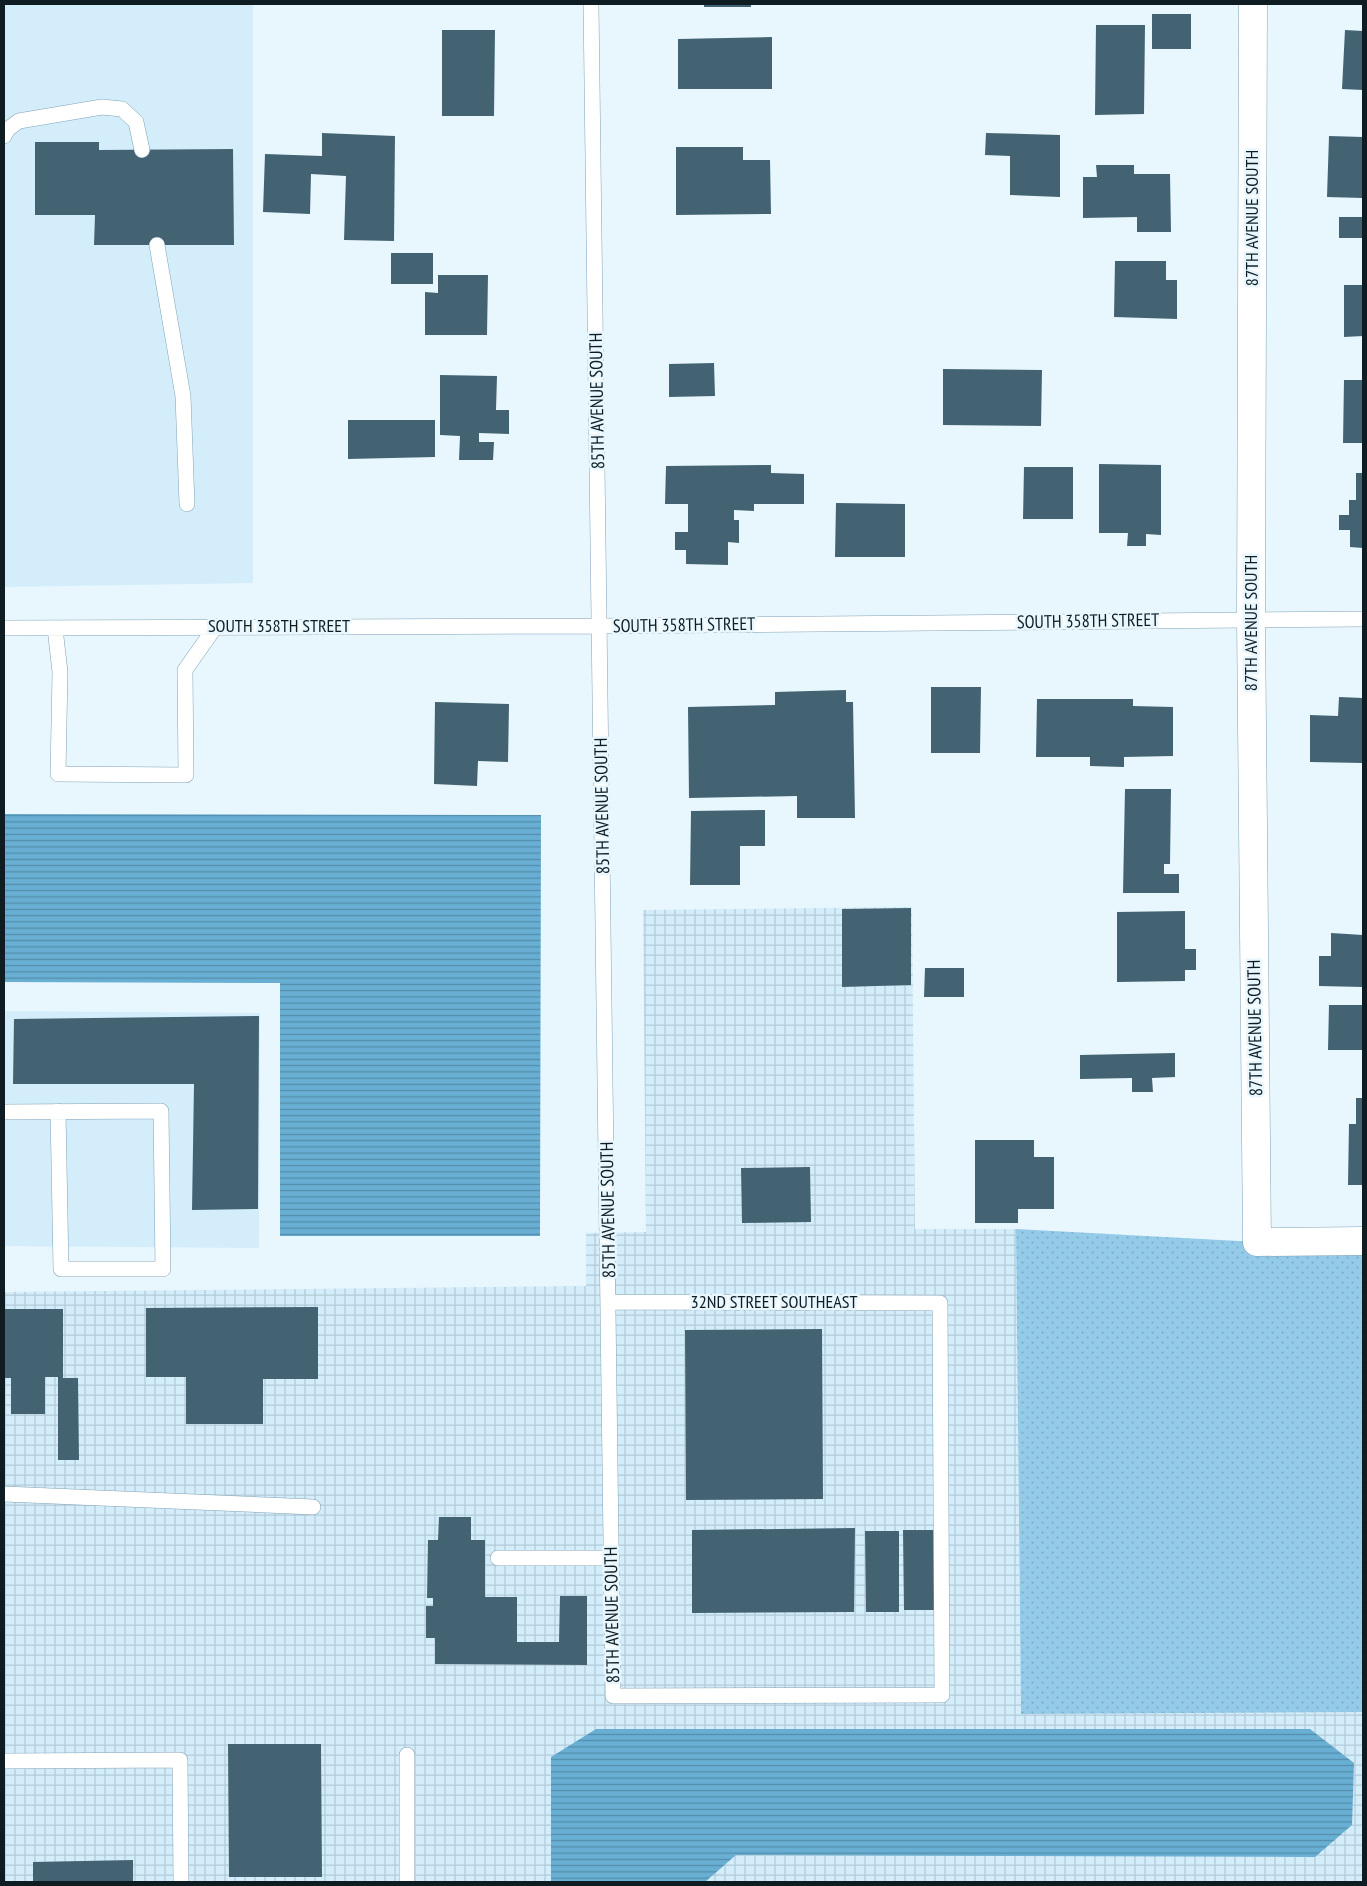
<svg xmlns="http://www.w3.org/2000/svg" width="1367" height="1886" font-family="'PT Sans Narrow',sans-serif">
	<defs>
		<pattern id="industrial-grid" width="8" height="8" patternUnits="userSpaceOnUse" patternTransform="scale(1.25)"><rect width="8" height="8" fill="#d3edfb"/><path d="M0 4h8M4 0v8" fill="none" stroke="#b4cbd7"/></pattern>
		<pattern id="grass-dots" width="8" height="8" patternUnits="userSpaceOnUse" patternTransform="scale(1.25)"><rect width="8" height="8" fill="#94cbe9"/><path d="M2 2h.1M6 6h.1" fill="none" stroke="#7eaec8" stroke-width="1.8" stroke-linecap="round"/></pattern>
		<pattern id="water-rules" width="6" height="5" patternUnits="userSpaceOnUse" patternTransform="scale(1.25)"><rect width="6" height="5" fill="#68afd3"/><path d="M0 2.5h6" fill="none" stroke="#548eab"/></pattern>
	</defs>
	<rect width="100%" height="100%" fill="#e8f6fd"/>
	<!-- built -->
	<path fill="#d3edfb" d="M 4,4 L 253,4 L 253,583 L 4,587 Z
		M 4,1011 L 260,1013 L 259,1248 L 4,1246 Z"/>
	<!-- industrial -->
	<path fill="url(#industrial-grid)" d="M 912,907 L 915,1229 L 1016,1229 L 1021,1713 L 1363,1712 L 1363,1882 L 4,1882 L 4,1292 L 586,1286 L 586,1233 L 646,1232 L 643,910 Z"/>
	<!-- grass -->
	<path fill="url(#grass-dots)" d="M 1016,1229 L 1257,1242 L 1363,1241 L 1363,1712 L 1021,1714 Z"/>
	<!-- water -->
	<path fill="url(#water-rules)" d="M 4,814 L 541,815 L 540,1236 L 280,1236 L 280,983 L 4,982 Z
		M 596,1729 L 1310,1729 L 1354,1763 L 1352,1825 L 1315,1857 L 736,1855 L 705,1882 L 551,1882 L 551,1757 Z"/>
	<!-- building -->
	<path fill="#436373" d="M 704,4 L 751,4 L 751,7 L 704,7 Z
		M 1152,14 L 1191,14 L 1191,49 L 1152,49 Z
		M 1096,25 L 1145,25 L 1144,114 L 1095,115 Z
		M 442,30 L 495,30 L 494,116 L 442,116 Z
		M 1345,30 L 1363,31 L 1363,90 L 1342,89 Z
		M 772,37 L 772,89 L 678,89 L 678,39 Z
		M 322,133 L 395,136 L 394,241 L 344,240 L 346,176 L 311,174 L 310,214 L 263,212 L 265,154 L 322,156 Z
		M 986,133 L 1060,135 L 1060,197 L 1010,195 L 1010,156 L 985,155 Z
		M 1329,136 L 1363,137 L 1363,198 L 1327,197 Z
		M 35,142 L 99,142 L 99,150 L 233,149 L 234,245 L 94,245 L 95,215 L 35,215 Z
		M 676,147 L 743,147 L 743,160 L 770,160 L 771,214 L 676,215 Z
		M 1096,165 L 1134,165 L 1134,174 L 1170,174 L 1171,232 L 1137,232 L 1137,217 L 1083,218 L 1083,177 L 1097,177 Z
		M 1339,217 L 1363,217 L 1363,238 L 1339,238 Z
		M 391,253 L 433,253 L 433,284 L 391,284 Z
		M 1115,261 L 1166,261 L 1166,280 L 1177,280 L 1177,319 L 1114,317 Z
		M 438,275 L 488,275 L 487,335 L 425,335 L 425,292 L 438,293 Z
		M 1344,285 L 1363,285 L 1363,336 L 1344,337 Z
		M 714,363 L 715,396 L 669,397 L 669,364 Z
		M 943,369 L 1042,370 L 1041,426 L 943,425 Z
		M 440,375 L 497,376 L 496,410 L 509,410 L 509,434 L 479,433 L 479,442 L 494,442 L 493,460 L 459,460 L 460,436 L 440,435 Z
		M 1344,380 L 1363,380 L 1363,443 L 1343,443 Z
		M 348,420 L 435,420 L 435,457 L 348,459 Z
		M 1099,464 L 1161,465 L 1161,535 L 1146,534 L 1146,546 L 1127,546 L 1128,533 L 1099,533 Z
		M 771,465 L 771,473 L 804,474 L 804,504 L 754,504 L 754,511 L 734,510 L 734,520 L 739,520 L 739,543 L 728,542 L 728,565 L 686,564 L 686,550 L 675,550 L 675,532 L 688,532 L 688,504 L 665,504 L 666,466 Z
		M 1024,467 L 1073,467 L 1073,519 L 1023,519 Z
		M 1356,473 L 1363,473 L 1363,548 L 1350,547 L 1350,530 L 1339,530 L 1339,515 L 1349,515 L 1349,500 L 1356,500 Z
		M 836,503 L 905,504 L 905,557 L 835,557 Z
		M 931,687 L 981,687 L 980,753 L 931,753 Z
		M 846,690 L 846,702 L 853,702 L 855,818 L 797,818 L 797,796 L 689,798 L 688,707 L 775,705 L 775,692 Z
		M 1339,697 L 1363,698 L 1363,763 L 1310,762 L 1310,715 L 1338,716 Z
		M 1037,699 L 1133,699 L 1133,706 L 1173,707 L 1173,756 L 1124,757 L 1124,767 L 1090,766 L 1090,757 L 1036,757 Z
		M 435,702 L 509,704 L 508,762 L 478,761 L 477,786 L 434,784 Z
		M 1125,789 L 1171,789 L 1170,864 L 1164,864 L 1164,874 L 1179,874 L 1179,893 L 1123,893 Z
		M 765,810 L 765,846 L 740,846 L 740,885 L 690,885 L 691,811 Z
		M 911,908 L 911,985 L 842,987 L 842,909 Z
		M 1185,911 L 1185,949 L 1196,949 L 1196,970 L 1185,970 L 1185,981 L 1117,982 L 1117,912 Z
		M 1331,933 L 1363,935 L 1363,987 L 1319,986 L 1319,956 L 1331,956 Z
		M 925,968 L 964,968 L 964,997 L 924,997 Z
		M 1329,1005 L 1363,1005 L 1363,1050 L 1328,1050 Z
		M 259,1016 L 258,1209 L 192,1210 L 194,1084 L 13,1084 L 14,1019 Z
		M 1175,1053 L 1175,1077 L 1152,1078 L 1153,1092 L 1132,1092 L 1132,1078 L 1080,1079 L 1080,1055 Z
		M 1356,1098 L 1363,1098 L 1363,1185 L 1348,1185 L 1349,1124 L 1356,1124 Z
		M 975,1140 L 1034,1140 L 1034,1157 L 1054,1157 L 1054,1209 L 1018,1209 L 1018,1223 L 975,1223 Z
		M 810,1167 L 811,1222 L 742,1223 L 741,1168 Z
		M 318,1307 L 318,1379 L 263,1379 L 263,1424 L 186,1424 L 186,1377 L 146,1377 L 146,1308 Z
		M 4,1309 L 63,1309 L 63,1378 L 78,1378 L 79,1460 L 58,1460 L 58,1377 L 45,1377 L 45,1414 L 11,1414 L 11,1378 L 4,1378 Z
		M 822,1329 L 823,1499 L 686,1500 L 685,1330 Z
		M 439,1517 L 471,1517 L 471,1540 L 485,1540 L 485,1597 L 517,1597 L 517,1642 L 559,1642 L 560,1596 L 587,1596 L 587,1665 L 435,1664 L 435,1638 L 426,1638 L 426,1606 L 433,1606 L 433,1598 L 427,1598 L 428,1540 L 438,1540 Z
		M 855,1528 L 854,1612 L 692,1613 L 692,1530 Z
		M 903,1530 L 936,1530 L 936,1610 L 904,1610 Z
		M 865,1531 L 899,1531 L 899,1612 L 866,1612 Z
		M 228,1744 L 321,1744 L 322,1877 L 229,1877 Z
		M 133,1860 L 133,1882 L 33,1882 L 33,1862 Z"/>
	<g fill="none" stroke-linecap="round" stroke-linejoin="round">
		<defs>
			<path id="service" d="M 591,4 L 613,1696 L 942,1695 L 940,1303 L 609,1302
				M 4,136 L 8,129 L 19,121 L 102,107 L 122,109 L 136,122 L 142,150
				M 157,245 L 183,396 L 187,504
				M 4,628 L 600,626 L 1363,619
				M 55,628 L 60,672 L 58,774 L 186,775 L 185,670 L 216,626
				M 4,1112 L 161,1111 L 163,1269 L 61,1269 L 58,1111
				M 4,1494 L 313,1507
				M 498,1558 L 612,1558
				M 407,1755 L 407,1882
				M 4,1761 L 180,1760 L 181,1882"/>
			<path id="minor" d="M 1253,4 L 1251,620 L 1257,1242 L 1363,1241"/>
		</defs>
		<!-- service casing -->
		<use href="#service" stroke="#82a3b5" stroke-width="16"/>
		<!-- minor casing -->
		<use href="#minor" stroke="#82a3b5" stroke-width="29"/>
		<!-- service -->
		<use href="#service" stroke="#fff" stroke-width="15"/>
		<!-- minor -->
		<use href="#minor" stroke="#fff" stroke-width="28"/>
	</g>
	<g text-anchor="middle" stroke-width="5" stroke-linejoin="round" paint-order="stroke">
		<!-- street labels -->
		<g font-size="18" fill="#0f1d23" stroke="#e8f6fd">
			<text transform="translate(1252 218) rotate(-90)" y="6">87TH AVENUE SOUTH</text>
			<text transform="translate(597 401) rotate(-91)" y="6">85TH AVENUE SOUTH</text>
			<text transform="translate(1088 621) rotate(-1)" y="6">SOUTH 358TH STREET</text>
			<text transform="translate(1251 623) rotate(-90)" y="6">87TH AVENUE SOUTH</text>
			<text transform="translate(684 625) rotate(-1)" y="6">SOUTH 358TH STREET</text>
			<text x="279" y="632">SOUTH 358TH STREET</text>
			<text transform="translate(602 806) rotate(-91)" y="6">85TH AVENUE SOUTH</text>
			<text transform="translate(1255 1028) rotate(-91)" y="6">87TH AVENUE SOUTH</text>
			<text transform="translate(608 1210) rotate(-91)" y="6">85TH AVENUE SOUTH</text>
			<text x="774" y="1308">32ND STREET SOUTHEAST</text>
			<text transform="translate(612 1615) rotate(-91)" y="6">85TH AVENUE SOUTH</text>
		</g>
	</g>
	<!-- border -->
	<rect width="1367" height="1886" fill="none" stroke="#0f1d23" stroke-width="10"/>
</svg>
